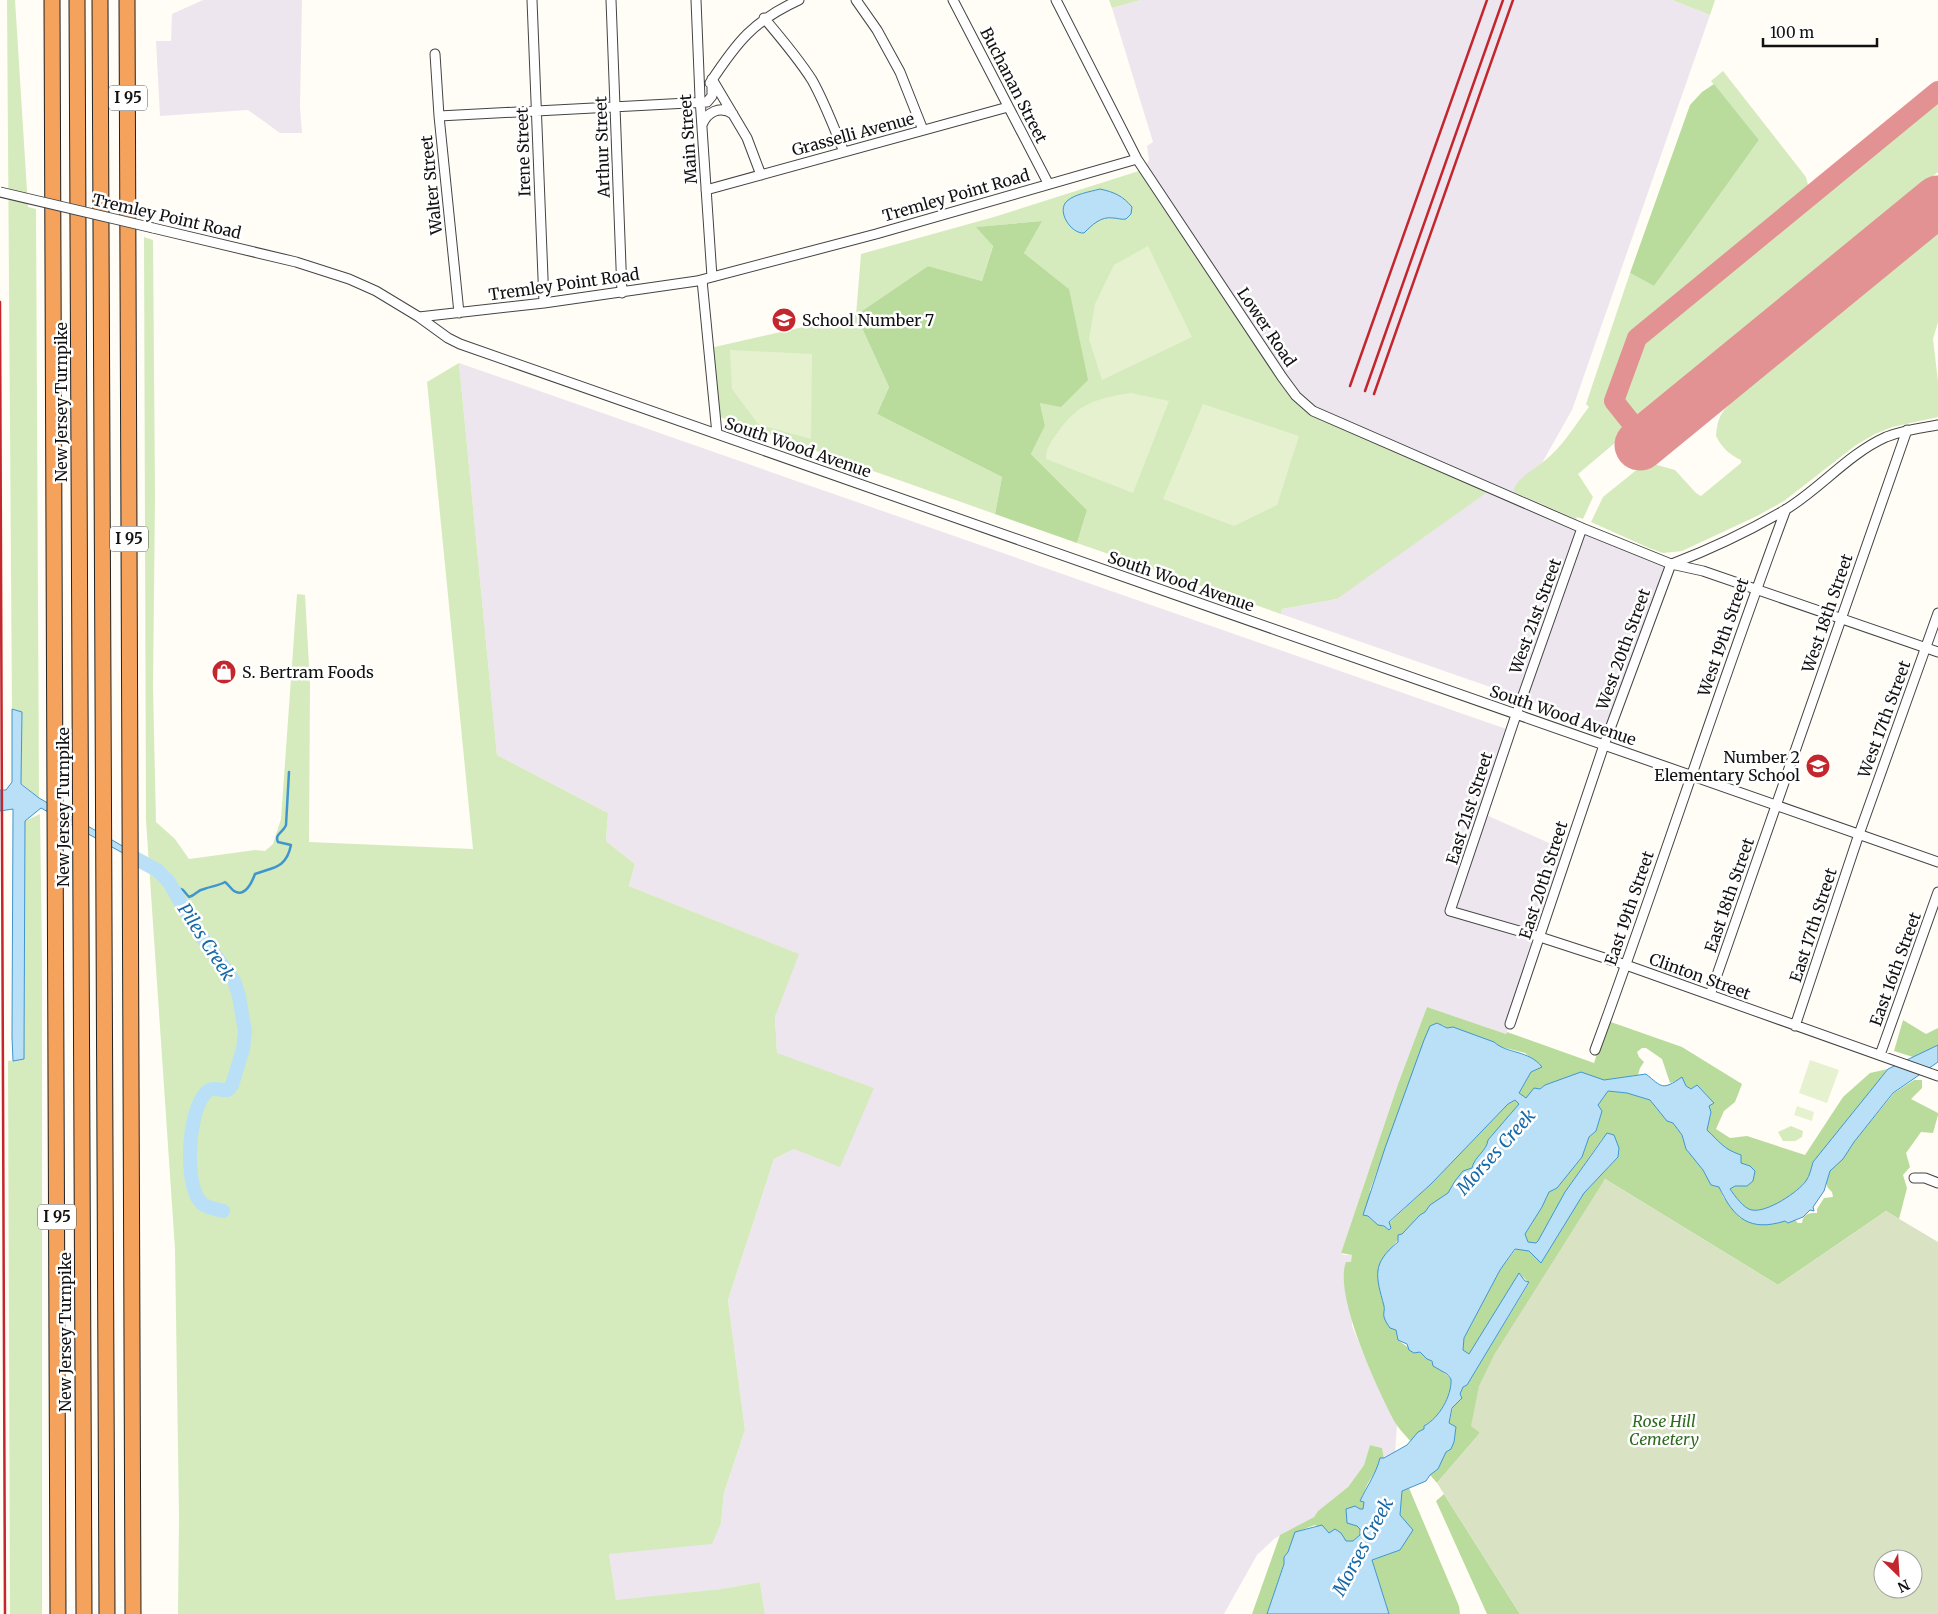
<svg xmlns="http://www.w3.org/2000/svg" width="1938" height="1614" font-family="Merriweather,serif">
	<rect width="100%" height="100%" fill="#fffdf5"/>
	<!-- industrial -->
	<path fill="#eee6ef" d="M 203,0 L 302,0 L 300,107 L 302,133 L 280,133 L 248,110 L 160,116 L 156,41 L 171,41 L 172,14 Z
		M 1141,0 L 1672,0 L 1710,15 L 1572,410 L 1521,500 L 1645,553 L 1672,558 L 1611,729 L 1281,614 L 1282,609 L 1337,599 L 1299,399 L 1144,169 L 1149,160 L 1147,146 L 1153,142 L 1112,8 Z
		M 459,363 L 1512,731 L 1484,814 L 1567,851 L 1506,1034 L 1427,1007 L 1398,1084 L 1341,1253 L 1344,1255 L 1352,1255 L 1352,1326 L 1364,1355 L 1397,1426 L 1395,1452 L 1384,1458 L 1382,1448 L 1370,1445 L 1364,1465 L 1348,1487 L 1318,1511 L 1314,1517 L 1274,1539 L 1257,1555 L 1224,1614 L 765,1614 L 760,1582 L 721,1589 L 616,1601 L 609,1554 L 721,1523 L 724,1493 L 745,1430 L 728,1300 L 774,1159 L 794,1149 L 777,1053 L 775,1017 L 798,954 L 629,886 L 635,864 L 606,841 L 608,813 L 497,755 Z"/>
	<!-- green -->
	<path fill="#d5ebbd" d="M 7,0 L 15,0 L 28,207 L 36,209 L 39,798 L 21,783 L 22,712 L 12,709 Z
		M 1109,0 L 1141,0 L 1112,8 Z
		M 1672,0 L 1715,0 L 1710,15 Z
		M 1723,71 L 1806,177 L 1808,185 L 1806,194 L 1645,325 L 1632,338 L 1612,395 L 1612,400 L 1616,413 L 1629,431 L 1578,474 L 1593,497 L 1583,519 L 1577,517 L 1576,519 L 1514,492 C 1514,479 1534,470 1543,462 C 1563,447 1574,426 1589,407 L 1586,404 L 1630,273 L 1654,286 L 1759,140 L 1711,81 Z
		M 1938,99 L 1938,172 L 1639,417 L 1635,416 C 1631,413 1627,408 1625,404 C 1622,392 1639,348 1647,340 Z
		M 1142,170 L 1299,399 L 1493,488 L 1337,599 L 1282,609 L 1281,614 L 1077,543 L 1087,510 L 1031,454 L 1045,426 L 1040,403 L 1069,289 L 1024,253 L 1041,221 L 977,227 L 993,245 L 982,281 L 928,266 L 856,315 L 889,387 L 877,414 L 1002,477 L 995,514 L 717,416 L 710,348 L 856,315 L 861,254 L 994,217 Z
		M 1938,228 L 1938,322 L 1933,339 L 1938,381 L 1938,417 L 1892,427 L 1875,434 L 1856,445 L 1784,501 L 1757,516 L 1682,551 L 1663,553 L 1649,548 L 1591,522 L 1603,497 L 1650,459 L 1657,465 L 1675,470 L 1696,493 L 1701,496 L 1741,463 L 1741,460 C 1731,456 1721,447 1716,436 C 1717,424 1719,414 1728,406 L 1725,402 Z
		M 144,237 L 153,240 L 155,496 L 153,688 L 156,822 L 175,839 L 189,859 L 255,850 L 265,851 L 273,844 L 281,819 L 297,594 L 305,595 L 310,684 L 309,842 L 473,849 L 427,382 L 459,363 L 497,755 L 608,813 L 606,841 L 635,864 L 629,886 L 799,954 L 775,1017 L 777,1053 L 874,1088 L 840,1167 L 794,1149 L 774,1159 L 728,1300 L 745,1430 L 724,1493 L 721,1523 L 712,1544 L 609,1554 L 616,1600 L 721,1589 L 760,1582 L 765,1614 L 178,1614 L 179,1517 L 175,1249 L 146,820 Z
		M 40,814 L 42,957 L 42,1614 L 10,1614 L 8,1061 L 24,1059 L 25,821 Z
		M 1791,1126 L 1803,1131 L 1802,1137 L 1795,1141 L 1783,1141 L 1778,1132 Z"/>
	<!-- forest -->
	<path fill="#b9dc9c" d="M 1714,84 L 1759,140 L 1654,286 L 1630,273 L 1690,105 L 1702,92 Z
		M 1042,221 L 1024,253 L 1069,289 L 1088,380 L 1061,407 L 1040,403 L 1045,426 L 1031,454 L 1087,510 L 1077,543 L 995,514 L 1002,477 L 877,414 L 889,387 L 856,315 L 928,266 L 982,281 L 993,246 L 976,227 Z
		M 1427,1007 L 1506,1034 L 1507,1032 L 1594,1063 L 1608,1021 L 1682,1047 L 1742,1084 L 1735,1102 L 1724,1111 L 1716,1129 L 1730,1138 L 1747,1136 L 1805,1155 L 1843,1097 L 1870,1073 L 1888,1069 L 1813,1162 C 1811,1169 1810,1175 1806,1181 C 1798,1192 1767,1213 1752,1210 C 1744,1209 1735,1196 1730,1189 L 1735,1186 L 1747,1186 L 1750,1166 L 1741,1163 L 1741,1155 C 1723,1149 1720,1142 1707,1130 L 1711,1112 L 1709,1106 L 1714,1103 L 1697,1085 L 1691,1089 L 1676,1081 L 1670,1083 L 1662,1059 L 1646,1048 L 1642,1048 L 1637,1052 L 1639,1057 L 1644,1062 L 1640,1068 L 1638,1075 L 1604,1080 L 1581,1073 L 1545,1085 L 1526,1098 L 1519,1093 L 1531,1072 L 1542,1067 L 1525,1053 L 1498,1046 L 1494,1042 L 1453,1027 L 1447,1028 L 1443,1025 L 1430,1026 L 1370,1190 L 1368,1216 C 1373,1223 1382,1224 1389,1230 L 1391,1228 L 1389,1223 L 1431,1184 L 1508,1104 L 1515,1100 L 1519,1104 L 1488,1140 C 1487,1151 1474,1157 1472,1168 L 1455,1181 L 1448,1193 L 1430,1205 L 1425,1212 L 1420,1215 L 1384,1256 L 1379,1287 L 1385,1310 L 1396,1330 L 1398,1340 L 1409,1348 L 1423,1354 L 1451,1379 C 1452,1395 1439,1418 1424,1426 L 1425,1429 L 1418,1432 L 1411,1442 C 1406,1436 1400,1430 1396,1424 C 1379,1393 1333,1295 1346,1262 L 1351,1262 L 1352,1255 L 1341,1253 L 1398,1084 Z
		M 1903,1020 L 1926,1034 L 1938,1028 L 1938,1045 L 1913,1057 L 1894,1051 Z
		M 1914,1080 L 1922,1080 L 1922,1088 L 1911,1099 L 1938,1113 L 1938,1115 L 1933,1133 L 1921,1132 L 1906,1153 L 1910,1167 L 1903,1175 L 1907,1188 L 1899,1219 L 1886,1211 L 1778,1285 L 1605,1179 L 1480,1433 L 1437,1483 L 1430,1475 L 1438,1469 L 1446,1452 L 1451,1449 L 1454,1442 L 1456,1427 L 1449,1423 L 1453,1407 L 1462,1398 L 1460,1394 L 1463,1387 L 1467,1385 L 1529,1283 L 1519,1273 L 1469,1354 L 1463,1350 L 1464,1338 L 1500,1270 L 1516,1249 L 1529,1251 L 1541,1263 L 1584,1193 L 1618,1157 L 1619,1148 L 1614,1135 L 1602,1139 L 1565,1192 L 1538,1241 L 1536,1243 L 1528,1242 L 1525,1234 L 1542,1207 L 1549,1192 L 1557,1188 L 1582,1157 L 1589,1137 L 1596,1131 L 1602,1111 L 1598,1105 L 1608,1091 L 1627,1093 L 1650,1100 L 1667,1121 L 1673,1123 L 1682,1135 L 1686,1149 L 1703,1170 L 1711,1185 L 1719,1187 L 1723,1197 L 1740,1218 L 1770,1223 L 1785,1221 L 1788,1223 L 1795,1220 L 1798,1223 L 1802,1223 C 1803,1214 1808,1213 1817,1213 L 1817,1209 L 1824,1198 L 1833,1197 L 1832,1192 L 1828,1188 L 1826,1183 L 1830,1171 L 1835,1165 L 1843,1159 L 1854,1142 L 1894,1093 Z
		M 1370,1445 L 1382,1448 L 1384,1458 L 1368,1483 L 1360,1501 L 1364,1502 L 1363,1509 L 1360,1509 L 1357,1525 L 1360,1529 L 1360,1535 L 1353,1541 L 1345,1541 L 1341,1533 L 1329,1533 L 1315,1525 L 1296,1532 L 1288,1552 L 1284,1557 L 1284,1563 L 1267,1614 L 1252,1614 L 1280,1535 L 1314,1517 L 1318,1511 L 1348,1487 L 1364,1465 Z
		M 1409,1488 L 1459,1606 L 1460,1614 L 1389,1614 L 1372,1560 L 1400,1550 L 1400,1515 L 1402,1491 Z
		M 1444,1494 L 1520,1614 L 1487,1614 L 1436,1501 Z"/>
	<!-- cemetery -->
	<path fill="#d9e3c4" fill-rule="evenodd" d="M 1605,1179 L 1778,1285 L 1886,1211 L 1938,1242 L 1938,1614 L 1520,1614 L 1437,1483 L 1480,1433 L 1471,1426 L 1479,1386 L 1494,1355 ZM 1883,1559 L 1913,1559 L 1913,1589 L 1883,1589 Z"/>
	<!-- pitch -->
	<path fill="#e6f2cf" d="M 1148,246 L 1192,337 L 1102,380 L 1089,339 L 1095,304 L 1114,265 Z
		M 730,350 L 812,354 L 811,439 L 758,424 L 732,389 Z
		M 1131,393 L 1169,401 L 1133,493 L 1046,459 C 1046,447 1051,442 1058,432 C 1078,403 1098,398 1131,393 Z
		M 1203,404 L 1299,436 L 1277,505 L 1234,526 L 1163,499 Z
		M 1810,1060 L 1839,1070 L 1827,1103 L 1799,1093 Z
		M 1797,1106 L 1814,1112 L 1812,1121 L 1794,1115 Z"/>
	<!-- water -->
	<path fill="#b9e0f7" stroke="#3f96cf" d="M 1100,189 C 1114,192 1123,196 1132,207 L 1131,214 L 1126,219 C 1121,220 1118,218 1113,218 C 1101,216 1092,225 1084,233 C 1071,234 1056,211 1067,201 C 1075,194 1089,192 1100,189 Z
		M 12,709 L 22,712 L 21,784 L 39,798 L 145,859 L 148,871 L 141,863 L 41,808 L 25,821 L 24,1059 L 13,1061 L 12,1037 L 13,809 L 0,811 L 0,790 L 6,790 L 12,782 Z
		M 1437,1023 L 1447,1028 L 1453,1027 L 1494,1042 C 1507,1054 1529,1050 1542,1067 L 1531,1072 L 1519,1093 L 1526,1098 L 1534,1088 L 1540,1089 L 1545,1085 L 1581,1072 L 1604,1080 L 1646,1074 C 1662,1087 1662,1091 1682,1077 L 1686,1086 L 1691,1089 L 1697,1085 L 1714,1103 L 1709,1106 L 1711,1112 L 1707,1130 C 1720,1142 1723,1149 1741,1155 L 1741,1163 L 1750,1166 L 1755,1171 L 1753,1181 L 1747,1186 L 1735,1186 L 1730,1189 C 1735,1196 1744,1209 1752,1210 C 1767,1213 1798,1192 1806,1181 C 1810,1175 1811,1169 1813,1162 L 1888,1069 L 1938,1045 L 1938,1062 L 1893,1093 L 1854,1142 L 1843,1159 L 1830,1171 L 1824,1191 L 1813,1207 L 1814,1211 L 1810,1210 L 1803,1217 L 1788,1223 L 1785,1221 C 1750,1232 1734,1219 1719,1187 L 1711,1185 L 1703,1170 L 1686,1149 L 1682,1135 L 1673,1123 L 1667,1121 L 1650,1100 L 1627,1093 L 1608,1091 L 1598,1105 L 1602,1111 L 1596,1131 L 1589,1137 L 1582,1157 L 1557,1188 L 1549,1192 L 1542,1207 L 1525,1234 L 1528,1242 L 1536,1243 L 1538,1241 L 1565,1192 L 1607,1133 L 1614,1135 L 1619,1148 L 1618,1157 L 1584,1193 L 1541,1263 L 1529,1251 L 1515,1249 L 1500,1270 L 1464,1338 L 1463,1350 L 1469,1354 L 1519,1273 L 1525,1281 L 1529,1282 L 1467,1385 L 1463,1387 L 1460,1394 L 1462,1398 L 1452,1408 L 1449,1423 L 1456,1427 L 1454,1442 L 1451,1449 L 1446,1452 L 1438,1469 L 1430,1475 L 1426,1481 L 1402,1491 L 1400,1515 L 1413,1530 L 1400,1550 L 1372,1560 L 1389,1614 L 1267,1614 L 1284,1564 L 1284,1557 L 1288,1552 L 1295,1532 L 1322,1525 L 1329,1533 L 1335,1529 L 1341,1533 L 1346,1541 L 1353,1541 L 1360,1535 L 1360,1529 L 1357,1526 L 1347,1523 L 1346,1509 L 1355,1506 L 1360,1509 L 1363,1509 L 1364,1502 L 1360,1501 C 1367,1486 1376,1474 1380,1458 L 1384,1458 L 1407,1445 L 1418,1432 L 1424,1429 L 1424,1426 C 1439,1418 1452,1396 1451,1379 L 1447,1374 L 1433,1366 L 1432,1361 L 1427,1359 L 1420,1352 L 1414,1353 L 1409,1350 L 1407,1344 L 1398,1340 L 1396,1330 L 1390,1328 C 1388,1325 1385,1321 1384,1317 C 1383,1313 1385,1310 1384,1306 C 1376,1276 1371,1264 1398,1242 L 1398,1235 L 1402,1234 L 1420,1215 L 1425,1212 L 1430,1205 L 1448,1193 L 1455,1181 L 1463,1171 L 1472,1168 C 1474,1157 1487,1151 1488,1140 L 1519,1104 L 1515,1100 L 1508,1104 L 1431,1184 L 1389,1222 L 1391,1228 L 1389,1230 L 1384,1226 L 1378,1225 L 1368,1216 L 1363,1215 L 1385,1148 L 1424,1040 L 1430,1026 Z"/>
	<g fill="none" stroke-linecap="round" stroke-linejoin="round">
		<!-- stream -->
		<path stroke="#3f96cf" stroke-width="2.5" d="M 172,886 L 183,890 L 189,897 C 196,895 197,890 204,889 C 212,886 218,886 225,882 C 229,885 231,889 234,891 C 245,898 252,882 255,874 C 273,867 286,869 291,845 L 278,842 C 274,834 284,832 286,825 L 289,772"/>
		<!-- river -->
		<path stroke="#b9e0f7" stroke-width="14" d="M 131,856 L 157,870 L 169,882 L 196,929 L 234,981 L 239,996 L 245,1032 L 243,1049 L 232,1085 L 228,1090 C 222,1091 214,1087 209,1090 C 188,1104 184,1180 199,1200 C 204,1208 214,1208 223,1211"/>
		<!-- taxiway -->
		<path stroke="#e29292" stroke-width="20" d="M 1645,440 L 1614,401 L 1637,338 L 1938,91"/>
		<!-- runway -->
		<path stroke="#e29292" stroke-width="51" d="M 1640,445 L 1938,201"/>
		<defs>
			<path id="street" d="M 532,0 L 544,303
				M 611,0 L 622,293
				M 696,0 L 700,98 L 712,277
				M 856,0 L 877,30 L 900,72 L 923,130
				M 953,0 L 1048,183
				M 1056,0 L 1137,159 L 1282,377 L 1296,396 L 1313,411 L 1582,528 L 1671,564 L 1703,571 L 1938,652
				M 764,18 C 781,38 798,58 812,80 C 825,103 834,128 844,152
				M 435,54 L 439,116 L 459,313
				M 712,79 L 747,138 L 761,175
				M 710,83 C 737,42 753,21 799,0
				M 439,116 L 707,102 L 712,96 L 712,79
				M 702,125 C 707,112 720,105 733,114
				M 706,190 L 1008,107
				M 153,228 L 296,262 L 349,279 L 376,291 L 419,317 L 448,338 L 460,344 L 1938,862
				M 702,280 L 717,434
				M 419,317 L 544,303 L 697,281 L 876,234 L 1137,159
				M 1582,528 L 1516,715 L 1450,911 L 1540,937 L 1626,965 L 1938,1076
				M 1672,564 C 1711,549 1749,531 1785,510 C 1820,489 1848,454 1886,437 C 1903,430 1921,428 1938,425
				M 1710,995 L 1907,430
				M 1510,1024 L 1604,745 L 1671,564
				M 1795,1026 L 1858,837 L 1938,613
				M 1595,1050 C 1661,871 1719,688 1786,509
				M 1880,1055 L 1938,892
				M 1914,1178 L 1925,1178 L 1938,1183"/>
			<path id="highway" d="M 52,0 L 58,1614
				M 77,0 L 84,1614
				M 100,0 L 107,1614
				M 127,0 L 133,1614"/>
		</defs>
		<!-- street casing -->
		<use href="#street" stroke="#444" stroke-width="11"/>
		<!-- highway casing -->
		<use href="#highway" stroke="#222" stroke-width="17"/>
		<!-- street -->
		<use href="#street" stroke="#fff" stroke-width="9"/>
		<!-- highway -->
		<use href="#highway" stroke="#f5a25d" stroke-width="15"/>
		<!-- rail -->
		<path stroke="#c4262e" stroke-width="2.5" d="M 0,302 L 5,1614
			M 1350,386 L 1487,0
			M 1365,391 L 1503,0
			M 1374,394 L 1513,0"/>
		<defs>
			<path id="street-bridge" d="M 0,192 L 153,228"/>
		</defs>
		<!-- street-bridge casing -->
		<use href="#street-bridge" stroke="#444" stroke-width="11" stroke-linecap="butt"/>
		<!-- street-bridge -->
		<use href="#street-bridge" stroke="#fff" stroke-width="9"/>
	</g>
	<!-- icons -->
	<defs>
		<symbol id="school-disc" viewBox="-11 -11 22 22"><circle r="9.5" fill="#c4262e" stroke="#fff"/><path d="M0-5L7-2L0 1L-7-2ZM-4 1L0 2.5L4 1V4Q0 6-4 4Z" fill="#fff"/></symbol>
		<symbol id="shop-disc" viewBox="-11 -11 22 22"><circle r="9.5" fill="#c4262e" stroke="#fff"/><path d="M-5-2.5h2.3a2.7 3.5 0 0 1 5.4 0H5L5.5 6h-11ZM-1.5-2.5h3a1.5 2.3 0 0 0-3 0Z" fill="#fff"/></symbol>
	</defs>
	<g fill-rule="evenodd">
		<use href="#school-disc" x="770" y="306" width="28" height="28"/>
		<use href="#shop-disc" x="210" y="658" width="28" height="28"/>
		<use href="#school-disc" x="1804" y="752" width="28" height="28"/>
	</g>
	<g text-anchor="middle" stroke-width="5" stroke-linejoin="round" paint-order="stroke">
		<!-- shield labels -->
		<g fill="#fff" stroke="#585858" stroke-width="1">
			<rect x="109" y="85.5" width="38" height="25" rx="4"/>
			<rect x="110" y="526.5" width="38" height="25" rx="4"/>
			<rect x="38" y="1204.5" width="38" height="25" rx="4"/>
		</g>
		<g font-size="15" font-weight="bold" fill="#111">
			<text x="128" y="103">I 95</text>
			<text x="129" y="544">I 95</text>
			<text x="57" y="1222">I 95</text>
		</g>
		<!-- street labels -->
		<g font-size="16" fill="#111" stroke="#fff">
			<text transform="translate(1014 85) rotate(63)" y="6">Buchanan Street</text>
			<text transform="translate(853 134) rotate(-15)" y="6">Grasselli Avenue</text>
			<text transform="translate(688 139) rotate(-94)" y="6">Main Street</text>
			<text transform="translate(602 147) rotate(-92)" y="6">Arthur Street</text>
			<text transform="translate(523 152) rotate(-92)" y="6">Irene Street</text>
			<text transform="translate(431 185) rotate(-96)" y="6">Walter Street</text>
			<text transform="translate(956 195) rotate(-16)" y="6">Tremley Point Road</text>
			<text transform="translate(167 216) rotate(13)" y="6">Tremley Point Road</text>
			<text transform="translate(564 284) rotate(-8)" y="6">Tremley Point Road</text>
			<text transform="translate(1267 327) rotate(56)" y="6">Lower Road</text>
			<text transform="translate(61 402) rotate(-90)" y="6">New Jersey Turnpike</text>
			<text transform="translate(798 447) rotate(19)" y="6">South Wood Avenue</text>
			<text transform="translate(1181 581) rotate(19)" y="6">South Wood Avenue</text>
			<text transform="translate(1827 613) rotate(-71)" y="6">West 18th Street</text>
			<text transform="translate(1535 616) rotate(-70)" y="6">West 21st Street</text>
			<text transform="translate(1723 637) rotate(-71)" y="6">West 19th Street</text>
			<text transform="translate(1623 649) rotate(-70)" y="6">West 20th Street</text>
			<text transform="translate(1563 715) rotate(19)" y="6">South Wood Avenue</text>
			<text transform="translate(1884 719) rotate(-70)" y="6">West 17th Street</text>
			<text transform="translate(63 807) rotate(-90)" y="6">New Jersey Turnpike</text>
			<text transform="translate(1469 808) rotate(-72)" y="6">East 21st Street</text>
			<text transform="translate(1543 880) rotate(-72)" y="6">East 20th Street</text>
			<text transform="translate(1729 895) rotate(-71)" y="6">East 18th Street</text>
			<text transform="translate(1629 908) rotate(-71)" y="6">East 19th Street</text>
			<text transform="translate(1813 925) rotate(-72)" y="6">East 17th Street</text>
			<text transform="translate(1895 969) rotate(-70)" y="6">East 16th Street</text>
			<text transform="translate(1700 976) rotate(20)" y="6">Clinton Street</text>
			<text transform="translate(65 1332) rotate(-90)" y="6">New Jersey Turnpike</text>
		</g>
		<!-- poi labels -->
		<g font-size="16" fill="#111" stroke="#fff" text-anchor="start">
			<text x="802" y="326">School Number 7</text>
			<text x="242" y="678">S. Bertram Foods</text>
			<text x="1800" y="763" text-anchor="end">Number 2<tspan x="1800" dy="18">Elementary School</tspan></text>
		</g>
		<!-- park labels -->
		<g font-size="16" font-style="italic" fill="#2f6b1f" stroke="#fff">
			<text x="1664" y="1427">Rose Hill<tspan x="1664" dy="18">Cemetery</tspan></text>
		</g>
		<!-- water labels -->
		<g font-size="18" font-style="italic" fill="#1768a6" stroke="#fff">
			<text transform="translate(206 942) rotate(57)" y="6">Piles Creek</text>
			<text transform="translate(1496 1152) rotate(-48)" y="6">Morses Creek</text>
			<text transform="translate(1363 1547) rotate(-62)" y="6">Morses Creek</text>
		</g>
	</g>
	<!-- north arrow -->
	<g transform="translate(1898 1574) rotate(155)"><circle r="24" fill="#ffffff" stroke="#a0a0a0"/>
	<path d="M0-4L9 19L0 12L-9 19Z" fill="#c4262e"/>
	<text y="-8" font-size="14" font-weight="bold" text-anchor="middle" fill="#111111">N</text>
	</g>
	<!-- scale -->
	<path d="M1763 38v8h114v-8" fill="none" stroke="#111111" stroke-width="2.5"/>
	<text x="1770" y="38" font-size="15" fill="#111111" stroke="#ffffff" stroke-width="4" paint-order="stroke">100 m</text>
</svg>
